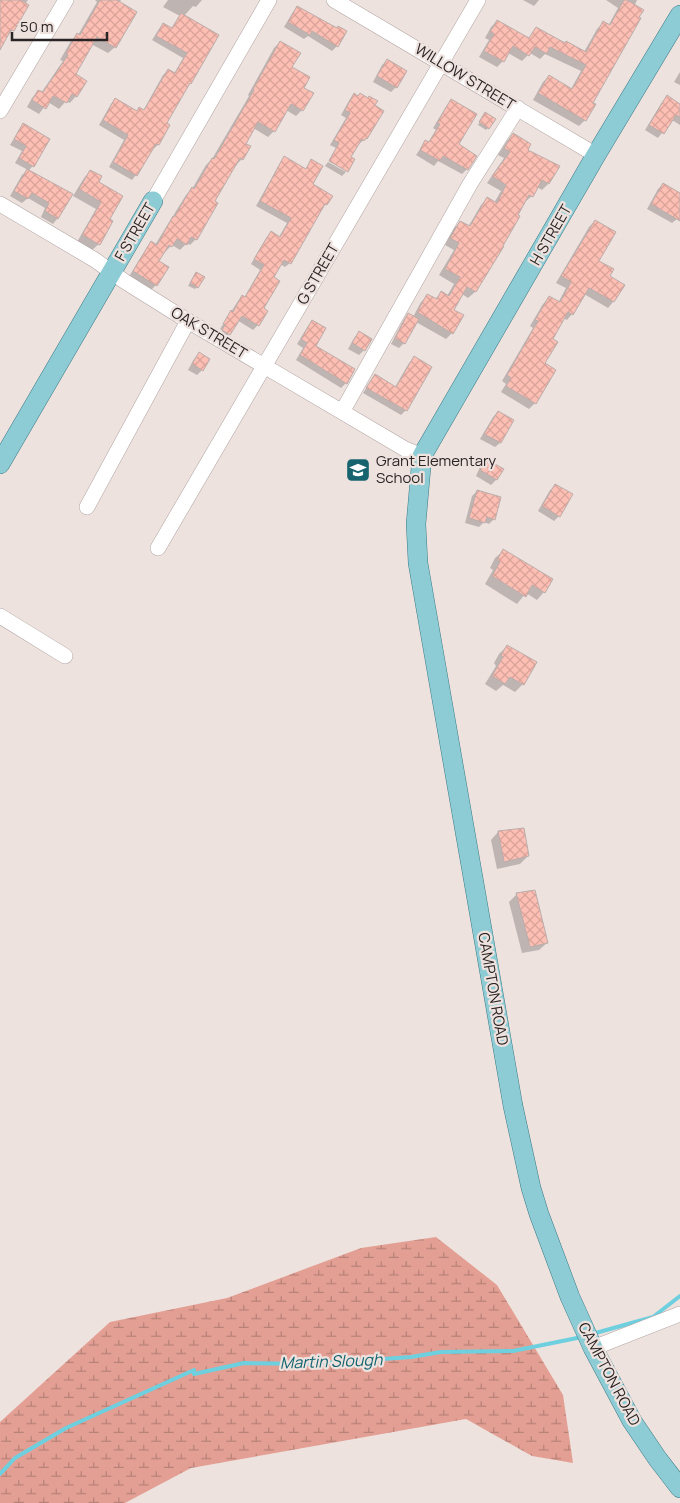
<svg xmlns="http://www.w3.org/2000/svg" width="680" height="1503" font-family="Manrope,sans-serif">
	<defs>
		<pattern id="wetland-marsh" width="20" height="14" patternUnits="userSpaceOnUse" patternTransform="scale(1.25)"><rect width="20" height="14" fill="#e39f93"/><path d="M1 5h8M5 5V1M11 12h8M15 12V8" fill="none" stroke="#b88178"/></pattern>
		<pattern id="building-cross-hatch" width="8" height="8" patternUnits="userSpaceOnUse" patternTransform="scale(1.25)"><rect width="8" height="8" fill="#fdbeb3"/><path d="M0 0l8 8M0 8l8-8" fill="none" stroke="#d9a39a"/></pattern>
	</defs>
	<rect width="100%" height="100%" fill="#eee2df"/>
	<!-- wetland -->
	<path fill="url(#wetland-marsh)" d="M 436,1237 L 497,1285 L 563,1395 L 573,1463 L 532,1456 L 466,1419 L 191,1468 L 125,1503 L 0,1503 L 0,1422 L 110,1322 L 227,1298 L 361,1248 Z"/>
	<!-- shadow -->
	<path fill="#0003" d="M 0,0 L 28,0 L 25,4 L 27,5 L 12,31 L 5,38 L 0,47 Z
		M 95,0 L 121,0 L 119,3 L 115,47 L 108,53 L 91,44 L 74,74 L 76,96 L 70,103 L 66,101 L 59,109 L 48,102 L 39,114 L 27,107 L 32,98 L 38,91 L 41,93 L 63,61 L 60,60 L 71,41 L 78,35 L 97,2 Z
		M 168,0 L 202,0 L 196,7 L 193,6 L 184,16 L 218,35 L 190,84 L 186,88 L 165,124 L 169,126 L 158,145 L 153,149 L 152,149 L 136,175 L 132,180 L 109,167 L 124,140 L 99,125 L 111,104 L 115,100 L 136,112 L 139,109 L 143,111 L 163,75 L 168,71 L 174,74 L 183,58 L 152,40 L 159,29 L 163,24 L 171,29 L 180,16 L 163,7 Z
		M 523,0 L 539,0 L 534,6 Z
		M 606,0 L 637,0 L 592,103 L 594,105 L 585,120 L 579,126 L 533,100 L 543,82 L 549,76 L 571,89 L 581,71 L 545,54 L 540,59 L 530,53 L 522,61 L 508,53 L 503,61 L 497,67 L 479,57 L 489,40 L 485,38 L 491,27 L 497,21 L 528,39 L 536,28 L 565,44 L 584,52 L 597,29 L 603,23 L 608,26 L 618,8 Z
		M 298,7 L 337,46 L 332,51 L 308,36 L 304,39 L 284,27 L 293,12 Z
		M 280,42 L 291,67 L 302,88 L 302,110 L 296,116 L 286,110 L 274,131 L 268,137 L 253,128 L 245,144 L 242,159 L 236,165 L 235,164 L 213,201 L 196,239 L 190,245 L 187,243 L 180,250 L 172,245 L 165,252 L 164,251 L 157,262 L 156,285 L 150,291 L 128,278 L 146,249 L 152,243 L 155,245 L 186,195 L 192,189 L 206,165 L 212,159 L 249,96 L 248,95 L 274,48 Z
		M 387,61 L 396,87 L 391,92 L 373,82 L 382,65 Z
		M 680,72 L 680,85 L 674,82 Z
		M 354,95 L 368,99 L 373,106 L 382,111 L 366,138 L 359,144 L 358,144 L 349,158 L 347,170 L 329,160 L 336,148 L 330,145 L 346,118 L 341,115 L 350,99 Z
		M 667,97 L 680,105 L 680,125 L 672,120 L 658,138 L 645,130 L 662,102 Z
		M 452,100 L 457,145 L 467,169 L 462,174 L 438,161 L 434,166 L 416,155 L 425,142 L 428,143 L 436,130 L 433,128 L 447,105 Z
		M 483,116 L 488,128 L 486,130 L 478,125 Z
		M 24,125 L 33,166 L 28,171 L 71,195 L 57,219 L 53,224 L 41,217 L 45,208 L 28,198 L 22,203 L 10,196 L 22,175 L 28,170 L 15,163 L 22,151 L 10,145 L 19,130 Z
		M 513,135 L 526,150 L 548,184 L 542,190 L 537,187 L 532,196 L 525,202 L 475,292 L 468,298 L 462,294 L 452,310 L 452,333 L 446,339 L 416,322 L 404,343 L 399,348 L 391,344 L 404,319 L 409,314 L 413,317 L 421,302 L 428,295 L 435,299 L 441,293 L 447,296 L 454,284 L 439,275 L 454,250 L 445,245 L 454,228 L 461,222 L 468,227 L 481,205 L 487,199 L 494,203 L 501,191 L 487,183 L 504,158 L 498,155 L 507,141 Z
		M 285,158 L 305,170 L 311,161 L 311,185 L 326,204 L 322,209 L 290,263 L 285,267 L 280,264 L 273,278 L 258,325 L 253,330 L 237,320 L 229,334 L 224,339 L 219,335 L 222,330 L 220,329 L 238,301 L 242,297 L 244,298 L 260,270 L 251,264 L 266,238 L 271,233 L 279,237 L 287,223 L 256,206 L 280,163 Z
		M 328,162 L 346,172 L 342,176 L 325,166 Z
		M 90,171 L 97,182 L 108,220 L 99,244 L 92,250 L 77,242 L 96,209 L 73,196 L 84,178 Z
		M 663,184 L 680,194 L 680,221 L 677,219 L 672,223 L 647,209 L 658,189 Z
		M 595,221 L 597,261 L 608,276 L 613,302 L 608,308 L 584,294 L 572,314 L 567,320 L 563,318 L 551,339 L 544,364 L 535,403 L 529,409 L 501,392 L 506,384 L 502,381 L 533,328 L 530,326 L 543,304 L 549,298 L 558,303 L 566,288 L 556,283 L 589,227 Z
		M 194,276 L 197,287 L 195,289 L 188,286 Z
		M 312,321 L 314,346 L 346,383 L 341,388 L 296,360 L 303,348 L 297,344 L 308,326 Z
		M 359,333 L 364,350 L 359,355 L 348,349 L 354,338 Z
		M 199,354 L 202,370 L 197,375 L 188,370 L 194,359 Z
		M 414,358 L 406,410 L 401,415 L 363,393 L 371,381 L 395,387 L 409,363 Z
		M 498,412 L 512,421 L 500,443 L 495,447 L 480,439 L 493,417 Z
		M 486,460 L 502,469 L 496,480 L 491,485 L 476,476 L 481,465 Z
		M 555,486 L 559,516 L 554,521 L 538,511 L 550,490 Z
		M 477,491 L 494,519 L 489,524 L 484,522 L 479,527 L 465,523 L 472,496 Z
		M 503,551 L 544,592 L 537,600 L 526,593 L 517,604 L 485,584 L 493,570 L 490,568 L 495,558 Z
		M 507,646 L 523,684 L 515,692 L 503,685 L 496,691 L 485,684 L 496,666 L 494,663 L 499,654 Z
		M 498,832 L 528,856 L 520,864 L 497,869 L 491,840 Z
		M 517,894 L 547,943 L 539,950 L 522,953 L 509,902 Z"/>
	<g fill="none" stroke-linecap="round" stroke-linejoin="round">
		<!-- stream -->
		<path stroke="#6ed0df" stroke-width="4" d="M 592,1334 L 653,1317 L 680,1296
			M 0,1474 L 15,1458 L 66,1428 L 194,1370 L 194,1374 L 244,1363 L 311,1364 L 411,1357 L 441,1352 L 513,1351 L 582,1337"/>
	</g>
	<!-- building -->
	<path fill="url(#building-cross-hatch)" stroke="#baaeac" d="M 0,0 L 21,0 L 29,5 L 14,31 L 11,30 L 0,50 Z
		M 100,0 L 117,0 L 137,12 L 116,48 L 97,37 L 76,74 L 87,81 L 77,97 L 72,94 L 67,103 L 53,96 L 46,109 L 32,100 L 38,90 L 43,92 L 68,55 L 66,53 L 77,33 L 80,35 Z
		M 624,0 L 627,0 L 644,10 L 639,17 L 641,18 L 593,103 L 596,104 L 586,121 L 538,93 L 549,75 L 572,89 L 586,65 L 550,47 L 547,54 L 535,47 L 529,56 L 513,46 L 504,62 L 484,51 L 494,34 L 490,32 L 497,20 L 529,38 L 536,27 L 565,43 L 566,41 L 586,52 L 603,21 L 610,25 Z
		M 297,6 L 337,28 L 338,26 L 347,31 L 338,47 L 312,31 L 310,35 L 288,22 Z
		M 181,13 L 219,35 L 191,84 L 190,83 L 167,123 L 170,125 L 159,145 L 156,144 L 137,176 L 113,162 L 128,135 L 103,120 L 115,98 L 137,111 L 139,107 L 144,110 L 168,69 L 175,73 L 187,53 L 156,36 L 163,23 L 172,28 Z
		M 280,41 L 301,53 L 292,67 L 310,77 L 304,88 L 314,93 L 303,111 L 291,104 L 275,132 L 258,122 L 246,144 L 251,146 L 243,160 L 240,158 L 215,201 L 218,203 L 197,240 L 191,237 L 187,245 L 177,239 L 172,247 L 169,245 L 159,261 L 169,267 L 157,286 L 133,271 L 151,241 L 157,245 L 173,216 L 174,217 L 192,187 L 194,189 L 212,158 L 214,159 L 254,90 L 253,89 Z
		M 387,59 L 407,71 L 397,88 L 377,76 Z
		M 354,93 L 358,96 L 360,93 L 368,98 L 369,96 L 378,101 L 375,105 L 384,111 L 367,139 L 366,138 L 364,141 L 362,139 L 351,157 L 355,159 L 348,172 L 329,161 L 339,143 L 334,140 L 350,113 L 345,110 Z
		M 667,95 L 680,104 L 680,117 L 676,115 L 664,134 L 649,125 Z
		M 451,99 L 477,114 L 459,144 L 477,156 L 468,170 L 443,156 L 440,161 L 420,150 L 425,140 L 429,142 L 440,124 L 437,123 Z
		M 485,112 L 496,119 L 489,129 L 479,122 Z
		M 23,123 L 50,139 L 34,167 L 19,158 L 26,146 L 14,139 Z
		M 513,133 L 531,144 L 528,150 L 560,166 L 549,184 L 542,180 L 533,197 L 529,195 L 518,215 L 520,216 L 503,246 L 504,246 L 476,292 L 467,287 L 454,310 L 464,315 L 453,334 L 417,312 L 427,294 L 437,299 L 441,291 L 449,296 L 460,277 L 445,269 L 459,243 L 450,238 L 460,221 L 470,226 L 487,197 L 497,203 L 506,185 L 492,176 L 510,152 L 504,148 Z
		M 284,156 L 306,169 L 311,159 L 323,166 L 313,184 L 333,196 L 327,205 L 325,204 L 291,264 L 284,260 L 274,277 L 280,281 L 264,308 L 268,311 L 259,326 L 242,316 L 230,335 L 222,330 L 225,325 L 223,324 L 231,310 L 233,312 L 242,295 L 245,297 L 264,265 L 254,259 L 271,231 L 280,237 L 291,218 L 260,201 Z
		M 27,169 L 73,194 L 58,219 L 45,211 L 49,203 L 32,193 L 28,199 L 14,191 Z
		M 90,170 L 102,176 L 99,182 L 123,196 L 110,219 L 113,221 L 100,245 L 82,235 L 101,202 L 79,189 Z
		M 663,183 L 680,193 L 680,221 L 651,204 Z
		M 595,220 L 616,232 L 599,261 L 614,269 L 610,276 L 625,285 L 614,302 L 589,288 L 573,315 L 568,312 L 553,339 L 558,342 L 545,363 L 556,370 L 536,404 L 506,386 L 511,378 L 507,375 L 538,321 L 535,320 L 549,296 L 560,302 L 571,282 L 561,276 Z
		M 196,272 L 205,277 L 198,288 L 190,283 Z
		M 408,313 L 419,319 L 405,344 L 395,338 Z
		M 312,320 L 326,328 L 316,346 L 355,369 L 347,384 L 300,355 L 307,343 L 301,339 Z
		M 359,331 L 372,339 L 365,351 L 352,343 Z
		M 199,352 L 210,359 L 203,371 L 192,364 Z
		M 414,356 L 432,367 L 407,411 L 366,388 L 375,374 L 396,387 Z
		M 498,411 L 514,420 L 501,443 L 484,434 Z
		M 486,459 L 504,469 L 497,480 L 480,470 Z
		M 555,484 L 573,494 L 560,517 L 542,506 Z
		M 477,490 L 501,497 L 495,520 L 487,517 L 485,523 L 469,518 Z
		M 503,549 L 553,579 L 545,593 L 532,585 L 526,597 L 492,576 L 500,562 L 497,560 Z
		M 507,645 L 537,662 L 524,685 L 510,677 L 505,684 L 492,676 L 503,657 L 501,655 Z
		M 524,828 L 529,856 L 504,862 L 498,831 Z
		M 535,890 L 548,943 L 530,947 L 516,893 Z"/>
	<g fill="none" stroke-linecap="round" stroke-linejoin="round">
		<defs>
			<path id="minor" d="M 334,0 L 596,155
				M 0,111 L 66,0
				M 153,201 L 269,0
				M 0,204 L 95,260 L 124,281 L 188,321 L 405,449 L 422,456
				M 342,412 L 470,184 L 518,108
				M 87,507 L 188,321
				M 158,548 L 478,0
				M 0,616 L 65,656
				M 593,1348 L 680,1314"/>
			<path id="major" d="M 680,15 L 596,155 L 422,456 L 416,524 L 418,563 L 513,1106 L 531,1188 L 539,1214 L 570,1297 L 593,1348 L 632,1421 L 657,1458 L 680,1488
				M 0,464 L 153,201"/>
		</defs>
		<!-- minor casing -->
		<use href="#minor" stroke="#b0a4a2" stroke-width="16"/>
		<!-- major casing -->
		<use href="#major" stroke="#3a7b85" stroke-width="20"/>
		<!-- minor -->
		<use href="#minor" stroke="#fff" stroke-width="15"/>
		<!-- major -->
		<use href="#major" stroke="#8eccd5" stroke-width="19"/>
	</g>
	<!-- icons -->
	<defs>
		<symbol id="school-square" viewBox="-11 -11 22 22"><rect x="-9" y="-9" width="18" height="18" rx="4" fill="#17636e" stroke="#eee2df"/><path d="M0-5L7-2L0 1L-7-2ZM-4 1L0 2.5L4 1V4Q0 6-4 4Z" fill="#fff"/></symbol>
	</defs>
	<g fill-rule="evenodd">
		<use href="#school-square" x="344" y="456" width="28" height="28"/>
	</g>
	<g text-anchor="middle" stroke-width="4.5" stroke-linejoin="round" paint-order="stroke">
		<!-- street labels -->
		<g font-size="15" fill="#2a2524" stroke="#eee2df">
			<text transform="translate(465 77) rotate(31)" y="5">WILLOW STREET</text>
			<text transform="translate(135 232) rotate(-60)" y="5">F STREET</text>
			<text transform="translate(551 235) rotate(-60)" y="5">H STREET</text>
			<text transform="translate(318 274) rotate(-60)" y="5">G STREET</text>
			<text transform="translate(209 333) rotate(31)" y="5">OAK STREET</text>
			<text transform="translate(493 989) rotate(80)" y="5">CAMPTON ROAD</text>
			<text transform="translate(609 1374) rotate(62)" y="5">CAMPTON ROAD</text>
		</g>
		<!-- poi labels -->
		<g font-size="15" fill="#2a2524" stroke="#eee2df" text-anchor="start">
			<text x="376" y="466">Grant Elementary<tspan x="376" dy="17">School</tspan></text>
		</g>
		<!-- water labels -->
		<g font-size="16" font-style="italic" fill="#10636e" stroke="#eee2df">
			<text transform="translate(331 1361) rotate(-2)" y="6">Martin Slough</text>
		</g>
	</g>
	<!-- scale -->
	<path d="M12 32v8h95v-8" fill="none" stroke="#2a2524" stroke-width="2.5"/>
	<text x="20" y="32" font-size="15" fill="#2a2524" stroke="#eee2df" stroke-width="4" paint-order="stroke">50 m</text>
</svg>
